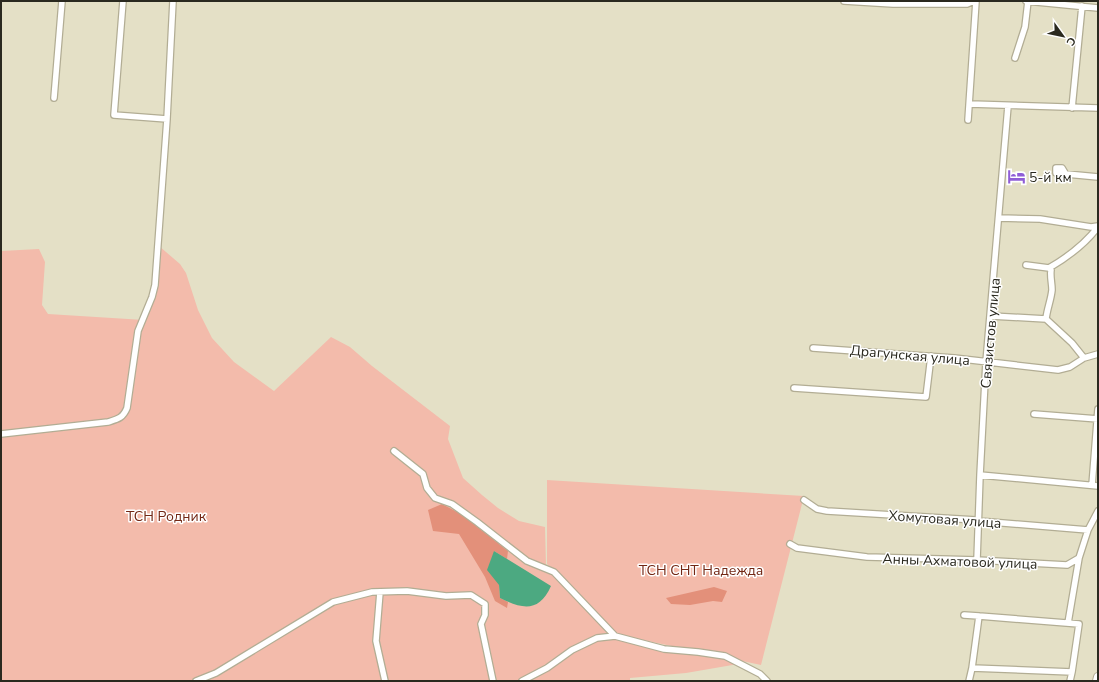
<svg xmlns="http://www.w3.org/2000/svg" width="1099" height="682" font-family="'Nunito Sans',sans-serif">
	<rect width="100%" height="100%" fill="#e4e0c6"/>
	<!-- green -->
	<path fill="#f3bbab" d="M 159,246 L 180,264 L 186,273 L 198,310 L 212,338 L 234,362 L 274,391 L 331,337 L 350,347 L 372,366 L 450,426 L 448,439 L 463,478 L 482,495 L 498,508 L 519,521 L 545,527 L 546,566 L 611,634 L 744,663 L 686,673 L 630,678 L 630,681 L 1,681 L 1,251 L 39,249 L 45,262 L 42,305 L 48,314 L 144,320 L 156,289 Z
		M 547,480 L 804,496 L 761,665 L 615,634 L 547,564 Z"/>
	<!-- forest -->
	<path fill="#e3907a" d="M 442,504 L 461,514 L 508,551 L 507,559 L 494,551 L 499,585 L 500,598 L 508,602 L 507,608 L 495,601 L 485,577 L 459,534 L 433,531 L 428,510 Z
		M 714,587 L 727,591 L 722,602 L 713,601 L 690,605 L 671,604 L 666,598 Z"/>
	<!-- water -->
	<path fill="#4ca981" d="M 494,551 L 551,586 C 539,613 522,609 500,598 L 499,585 L 487,570 Z"/>
	<g fill="none" stroke-linecap="round" stroke-linejoin="round">
		<defs>
			<path id="minor" d="M 123,1 L 114,115 L 167,119
				M 844,1 L 893,4 L 967,4 L 974,1
				M 1026,1 L 1098,8
				M 1015,58 L 1025,27 L 1028,1
				M 54,98 L 62,1
				M 970,104 L 1098,108
				M 1072,108 L 1082,6
				M 968,120 L 976,1
				M 1065,173 L 1062,168 L 1056,168 L 1056,173 L 1098,177
				M 999,218 L 1040,219 L 1091,227 L 1098,226
				M 1026,265 L 1049,268
				M 991,316 L 1046,319
				M 813,348 L 954,358 L 1058,370 L 1070,367 L 1084,358 L 1098,354
				M 1084,358 L 1072,343 L 1046,319 C 1047,309 1051,300 1052,290 C 1052,283 1050,277 1051,270 L 1049,268 C 1068,257 1085,244 1098,227
				M 794,388 L 926,397 L 931,356
				M 1034,414 L 1098,419
				M 1,434 L 108,422 C 118,419 123,418 127,408 L 138,331 L 152,297 L 155,285 L 167,119 L 173,1
				M 394,451 L 423,474 L 427,488 L 435,498 L 452,504 L 477,522 L 527,561 L 554,572 L 615,636
				M 980,475 L 1098,486
				M 1092,485 L 1098,409
				M 804,500 L 817,509 L 827,511 L 976,520 L 979,521 L 1088,530
				M 790,544 L 797,548 L 867,557 L 977,560 L 1067,565 L 1079,558 L 1088,530 L 1098,511
				M 977,560 L 980,475 L 986,362 L 1008,106
				M 380,592 L 376,641 L 385,681
				M 964,615 L 979,616 L 1079,624 L 1072,672 L 972,668 L 979,616
				M 1068,623 L 1079,558
				M 196,681 L 216,673 L 333,602 L 372,592 L 407,591 L 446,596 L 471,595 L 485,604 L 485,615 L 481,624 L 493,681
				M 522,681 L 547,668 L 572,650 L 597,638 L 615,636 L 664,649 L 698,652 L 725,656 L 760,674 L 767,681
				M 969,681 L 972,668
				M 1070,681 L 1072,672"/>
			<path id="primary" d="M 1097,681 L 1098,677"/>
		</defs>
		<!-- minor casing -->
		<use href="#minor" stroke="#b2ad94" stroke-width="8"/>
		<!-- primary casing -->
		<use href="#primary" stroke="#b2ad94" stroke-width="10"/>
		<!-- minor -->
		<use href="#minor" stroke="#fff" stroke-width="5.5"/>
		<!-- primary -->
		<use href="#primary" stroke="#fff" stroke-width="8"/>
	</g>
	<!-- icons -->
	<defs>
		<symbol id="hotel-bare" viewBox="-9 -9 18 18"><path d="M-6-4.5h1.5V1H6V5H4.5V3h-9V5H-6ZM-4 0a1.8 1.8 0 1 1 3.6 0ZM.5 0V-2.5h3Q6-2.5 6 0Z" fill="#8f5dd6" stroke="#fff" stroke-width="2.5" paint-order="stroke"/></symbol>
	</defs>
	<g fill-rule="evenodd">
		<use href="#hotel-bare" x="1004" y="164" width="25" height="25"/>
	</g>
	<g text-anchor="middle" stroke-width="3" stroke-linejoin="round" paint-order="stroke">
		<!-- poi labels -->
		<g font-size="14" fill="#2a291f" stroke="#fff" text-anchor="start">
			<text x="1029" y="182">5-й км</text>
		</g>
		<!-- street labels -->
		<g font-size="14" fill="#2a291f" stroke="#fff">
			<text transform="translate(990 333) rotate(-85)" y="5">Связистов улица</text>
			<text transform="translate(910 355) rotate(5)" y="5">Драгунская улица</text>
			<text transform="translate(945 519) rotate(4)" y="5">Хомутовая улица</text>
			<text transform="translate(960 561) rotate(2)" y="5">Анны Ахматовой улица</text>
		</g>
		<!-- park labels -->
		<g font-size="14" fill="#722714" stroke="#fff">
			<text x="166" y="521">ТСН Родник</text>
			<text x="701" y="575">ТСН СНТ Надежда</text>
		</g>
	</g>
	<!-- border -->
	<rect width="1099" height="682" fill="none" stroke="#2a291f" stroke-width="4"/>
	<!-- north arrow -->
	<g transform="translate(1063 36) rotate(123)" stroke="#ffffff" stroke-width="3" paint-order="stroke">
	<path d="M0-3L7 15L0 10L-7 15Z" fill="#2a291f"/>
	<text y="-6" font-size="11" font-weight="bold" text-anchor="middle" fill="#2a291f">С</text>
	</g>
</svg>
